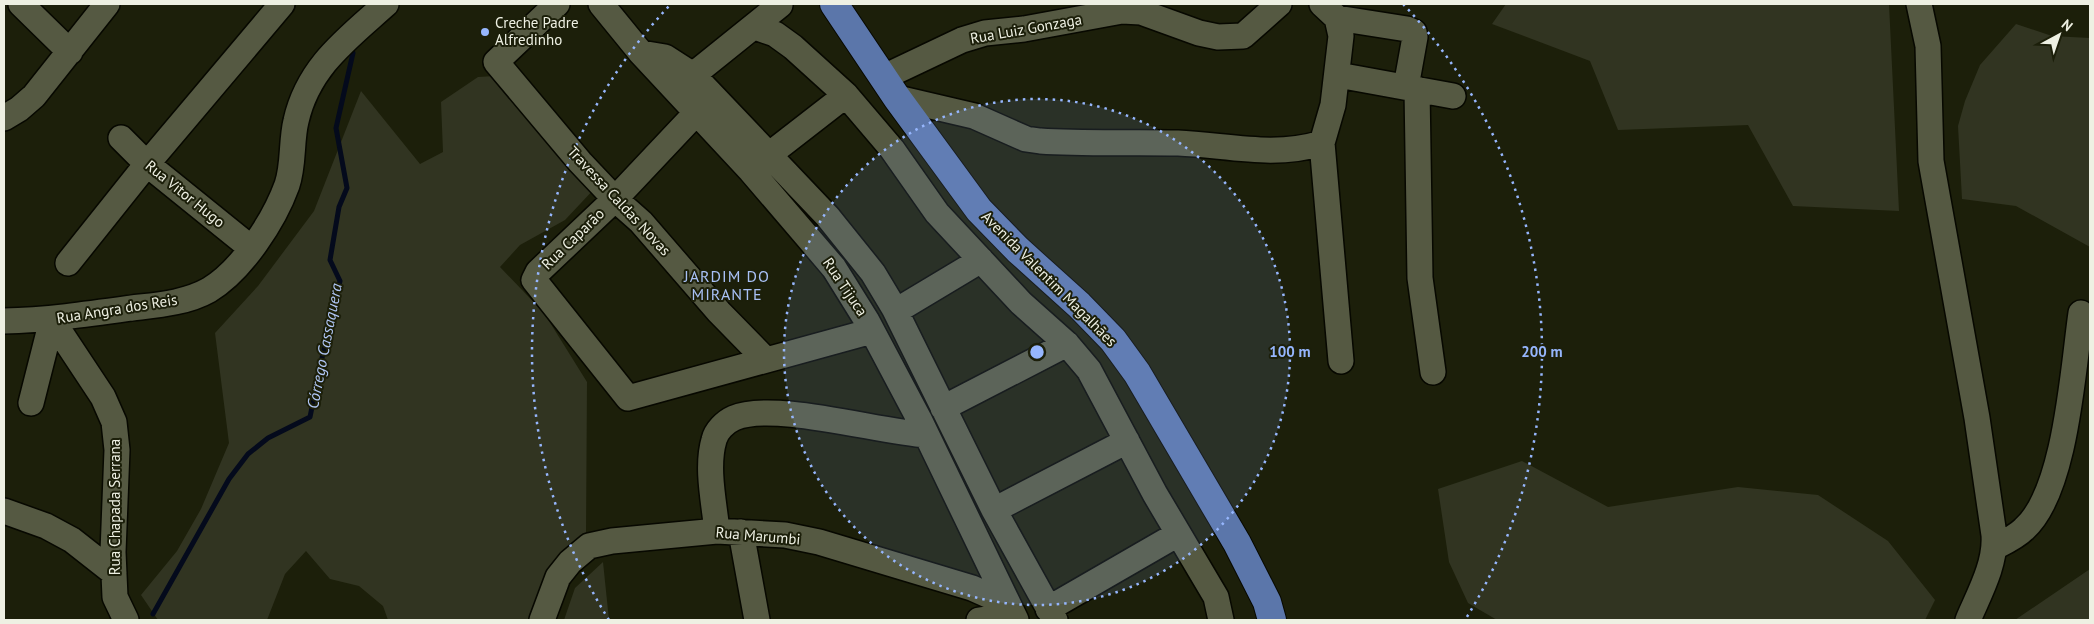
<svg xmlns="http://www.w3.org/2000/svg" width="2094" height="624" font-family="'PT Sans',sans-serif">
	<rect width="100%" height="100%" fill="#1c1f0a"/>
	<!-- green -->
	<path fill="#313421" d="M 1506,4 L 1889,4 L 1899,211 L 1793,206 L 1748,125 L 1618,130 L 1590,61 L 1492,24 Z
		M 2016,24 L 2052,36 L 2090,38 L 2090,247 L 2016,206 L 1962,199 L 1958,126 L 1965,101 L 1980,65 Z
		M 495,76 L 596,187 L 565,220 L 520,245 L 500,267 L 544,313 L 587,382 L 586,534 L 544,591 L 531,620 L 388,620 L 383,606 L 359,586 L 330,579 L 306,551 L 285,574 L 267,620 L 158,620 L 141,595 L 177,551 L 201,509 L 229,443 L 215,333 L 258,286 L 314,211 L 361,91 L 420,164 L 443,152 L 441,102 L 478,77 Z
		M 1522,461 L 1608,507 L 1738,487 L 1818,495 L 1888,541 L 1935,600 L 1925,620 L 1497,620 L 1468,603 L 1449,562 L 1438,489 Z
		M 603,562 L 609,620 L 564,620 L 575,588 Z
		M 2090,569 L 2090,620 L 2015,620 Z"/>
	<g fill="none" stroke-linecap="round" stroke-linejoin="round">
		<!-- stream -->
		<path stroke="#040a1c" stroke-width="5" d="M 153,614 L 229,479 L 248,454 L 268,438 L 310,417 L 330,319 L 340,281 L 330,260 L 339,207 L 347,188 L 336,128 L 353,53"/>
		<defs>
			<path id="minor" d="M 21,4 L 70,52
				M 557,4 L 496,62 L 580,162 L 615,199 L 641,222 L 719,312 L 765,359
				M 601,4 L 641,53 L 751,171 L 834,268 L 867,321 L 919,419 L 1016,620
				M 1322,4 L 1337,18 L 1341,36 L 1333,105 L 1322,143 L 1341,361
				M 1919,4 L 1928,46 L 1931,161 L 1977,418 L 1994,535 C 1996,564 1979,594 1968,620
				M 1337,18 L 1407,29 L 1414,32 L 1415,37 L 1406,87
				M 755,27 L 775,34 L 793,47 L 846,95 L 892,149 L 937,213 L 1021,303 L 1067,344 L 1089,370 L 1155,494 L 1216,597 L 1221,620
				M 641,53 L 665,57 L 693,75 L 828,217 L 873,273 L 894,308 L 994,510 L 1055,620
				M 693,75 L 780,5
				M 1338,75 L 1453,96
				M 884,77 L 962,40 L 985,33 L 1024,29 L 1122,11 L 1141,12 L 1199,33 L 1218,37 L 1243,36 L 1279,4
				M 1417,89 L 1420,278 L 1433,372
				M 897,98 L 974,116 L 1026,139 L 1040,141 C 1085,144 1132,142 1178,143 C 1226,145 1274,158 1322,143
				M 697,112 L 615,199 L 538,272 L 534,280 L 628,398 L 872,331
				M 4,118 L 19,109 L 34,96 L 107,4
				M 121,138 L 147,164 L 251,248
				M 770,154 L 846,95
				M 68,263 L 147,164 L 282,4
				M 896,311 L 981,260
				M 52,320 L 103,397 L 114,422 L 117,450 L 113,552 L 115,597 L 126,620
				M 4,321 C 47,320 89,314 132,308 C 157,305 186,303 209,290 C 242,270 274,221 287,185 C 294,165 291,141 296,121 C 308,67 347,39 386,4
				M 31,403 L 52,320
				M 943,408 L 1067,344
				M 994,510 L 1127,441
				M 4,511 L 46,526 L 72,540 L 114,573
				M 717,531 C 714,502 706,467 714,440 C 716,431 725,422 734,418 C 773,401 879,432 926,435
				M 741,532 L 757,620
				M 1995,547 C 2005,542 2016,537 2024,529 C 2066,492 2073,368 2081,313
				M 1048,609 L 1178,534
				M 542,620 L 558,577 L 570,562 L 589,546 L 612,541 L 717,531 L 785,535 L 819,542 L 972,588 L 1008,604
				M 979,620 L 1013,615"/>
			<path id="major" d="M 834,4 L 897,98 L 979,210 L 1018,250 L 1079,305 L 1113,340 L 1137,373 L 1237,543 L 1267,602 L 1272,620"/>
		</defs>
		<!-- minor casing -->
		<use href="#minor" stroke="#070800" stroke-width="28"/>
		<!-- major casing -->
		<use href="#major" stroke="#070800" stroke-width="30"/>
		<!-- minor -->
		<use href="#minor" stroke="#555942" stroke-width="25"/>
		<!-- major -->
		<use href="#major" stroke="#5b76aa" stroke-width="28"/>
	</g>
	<!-- distance rings -->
	<circle cx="1037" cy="352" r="253" fill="#96b6fd" fill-opacity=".12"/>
	<g fill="none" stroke="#96b6fd" stroke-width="2.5" stroke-dasharray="2.5 5">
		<circle cx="1037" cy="352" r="253"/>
		<path d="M609 620A505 505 0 0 1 671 4M1403 4A505 505 0 0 1 1465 620"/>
	</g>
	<!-- markers -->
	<circle fill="#96b6fd" stroke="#1c1f0a" stroke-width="2" cx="485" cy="32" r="5"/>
	<g text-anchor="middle" stroke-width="4" stroke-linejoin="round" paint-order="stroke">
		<!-- poi labels -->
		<g font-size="15" fill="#eef0e3" stroke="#1c1f0a" text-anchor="start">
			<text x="495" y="28">Creche Padre<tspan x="495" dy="17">Alfredinho</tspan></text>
		</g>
		<!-- street labels -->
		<g font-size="15" fill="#eef0e3" stroke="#1c1f0a">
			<text transform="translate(1026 29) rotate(-10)" y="5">Rua Luiz Gonzaga</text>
			<text transform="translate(185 194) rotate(39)" y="5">Rua Vitor Hugo</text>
			<text transform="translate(619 201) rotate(47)" y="5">Travessa Caldas Novas</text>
			<text transform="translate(573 239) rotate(-44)" y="5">Rua Caparão</text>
			<text transform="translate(1049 279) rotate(45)" y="5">Avenida Valentim Magalhães</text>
			<text transform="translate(845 287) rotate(56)" y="5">Rua Tijuca</text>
			<text transform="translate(117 309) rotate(-9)" y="5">Rua Angra dos Reis</text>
			<text transform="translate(115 507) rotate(-90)" y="5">Rua Chapada Serrana</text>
			<text transform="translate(758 536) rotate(5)" y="5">Rua Marumbi</text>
		</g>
		<!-- neighbourhood labels -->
		<g font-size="16" letter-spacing="1" fill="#a9c1f6" stroke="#1c1f0a">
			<text x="727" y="282">JARDIM DO<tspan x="727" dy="18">MIRANTE</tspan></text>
		</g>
		<!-- water labels -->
		<g font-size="16" font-style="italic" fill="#b1c7f6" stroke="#1c1f0a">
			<text transform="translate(324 346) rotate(-79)" y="6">Córrego Cassaquera</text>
		</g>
	</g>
	<circle cx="1037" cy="352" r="8" fill="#96b6fd" stroke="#1c1f0a" stroke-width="2.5"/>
	<g font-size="15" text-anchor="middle" font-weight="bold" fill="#96b6fd" stroke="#1c1f0a" stroke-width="4" stroke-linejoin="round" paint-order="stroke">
		<text x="1290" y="357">100 m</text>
		<text x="1542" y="357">200 m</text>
	</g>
	<!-- border -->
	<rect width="2094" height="624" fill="none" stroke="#eef0e3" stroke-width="10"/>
	<!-- north arrow -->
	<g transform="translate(2059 35) rotate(40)" stroke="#1c1f0a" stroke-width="4" paint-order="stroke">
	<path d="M0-4L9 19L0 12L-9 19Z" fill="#eef0e3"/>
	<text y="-8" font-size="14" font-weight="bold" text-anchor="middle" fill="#eef0e3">N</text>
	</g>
</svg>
